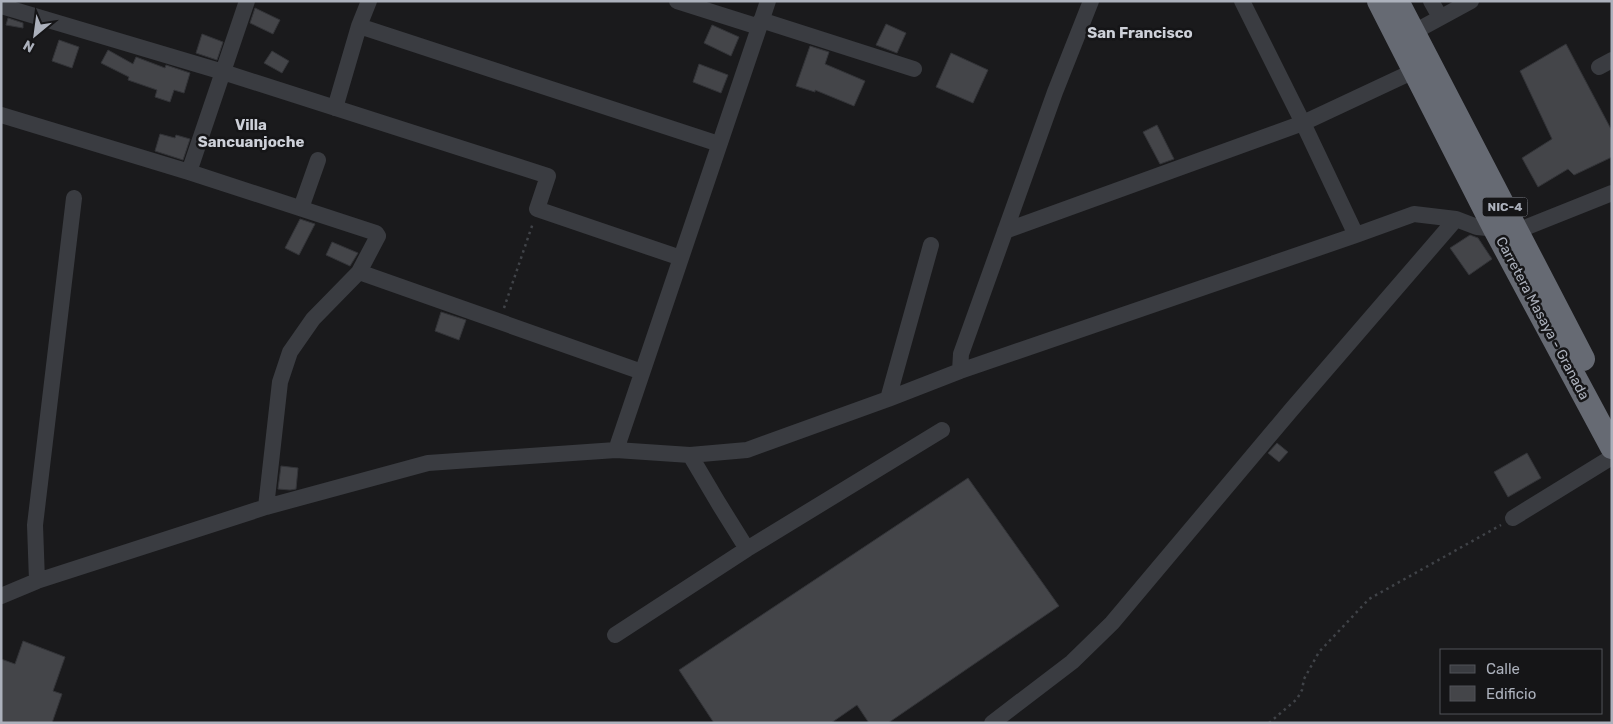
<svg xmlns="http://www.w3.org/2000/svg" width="1613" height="724" font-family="Rubik,sans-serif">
	<rect width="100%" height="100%" fill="#1a1a1c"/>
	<!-- building -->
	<path fill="#444549" stroke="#333438" d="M 255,8 L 280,20 L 273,34 L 250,23 Z
		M 8,18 L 23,23 L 23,28 L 6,25 Z
		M 886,24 L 906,33 L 897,53 L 876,45 Z
		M 712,25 L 739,37 L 731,56 L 704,43 Z
		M 202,34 L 223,42 L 217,60 L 196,53 Z
		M 59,40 L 79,47 L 72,68 L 52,61 Z
		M 1566,44 L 1612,131 L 1612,157 L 1574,175 L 1568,169 L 1538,187 L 1522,158 L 1552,139 L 1520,71 Z
		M 810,46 L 829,52 L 825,64 L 865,81 L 854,106 L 815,90 L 815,92 L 796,86 Z
		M 108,50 L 133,64 L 136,57 L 165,68 L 166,65 L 190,73 L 184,93 L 174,90 L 170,102 L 155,97 L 157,90 L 128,80 L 129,77 L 101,63 Z
		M 272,51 L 289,61 L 282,73 L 264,63 Z
		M 951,53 L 988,70 L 973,103 L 936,87 Z
		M 699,64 L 728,75 L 721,93 L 693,82 Z
		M 1157,125 L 1174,159 L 1160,164 L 1143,132 Z
		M 160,134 L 175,138 L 176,135 L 190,139 L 183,160 L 155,151 Z
		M 300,219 L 315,224 L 299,255 L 285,248 Z
		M 1470,235 L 1478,238 L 1492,259 L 1469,275 L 1450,248 Z
		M 332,242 L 358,253 L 350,266 L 326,255 Z
		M 441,312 L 466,320 L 459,340 L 435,331 Z
		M 1277,443 L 1288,452 L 1279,462 L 1268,453 Z
		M 1527,453 L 1541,478 L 1508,497 L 1494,472 Z
		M 281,466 L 298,468 L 296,489 L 290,490 L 278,489 Z
		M 968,478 L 1059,606 L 888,723 L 869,723 L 857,705 L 831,723 L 714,723 L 679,670 Z
		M 23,641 L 65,657 L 53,691 L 62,694 L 52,723 L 1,723 L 1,659 L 15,664 Z"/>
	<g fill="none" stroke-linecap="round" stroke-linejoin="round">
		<!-- path -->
		<path stroke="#404348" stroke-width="2.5" stroke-dasharray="2.5 4" stroke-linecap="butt" d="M 504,308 L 533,223
			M 1269,723 L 1297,699 L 1302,690 L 1304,679 L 1319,652 L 1369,599 L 1501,525"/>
		<!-- minor -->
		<path stroke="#3a3c41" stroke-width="16" d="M 2,1 L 1,6 L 223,72 L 548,176 L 537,209 L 681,258
			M 677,1 L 759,27
			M 1242,1 L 1303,123 L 1356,235
			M 1431,1 L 1440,17
			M 761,20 L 914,69
			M 359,26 L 719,144
			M 1414,32 L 1471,1
			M 1599,67 L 1612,60
			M 335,108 L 359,26 L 369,1
			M 1,115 L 189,172 L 376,233 L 378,236 L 359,272 L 313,319 L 290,352 L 280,382 L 266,507
			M 189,172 L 247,1
			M 301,208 L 318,160
			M 1005,231 L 1303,123 L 1414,71
			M 359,272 L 642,372
			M 960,371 L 961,354 L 1055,92 L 1091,1
			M 888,399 L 931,245
			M 616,450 L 768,1
			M 690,455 L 719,504 L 747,549 L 942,430
			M 1513,518 L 1612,457
			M 37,581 L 35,525 L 74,198
			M 1,596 L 37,581 L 266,507 L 428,463 L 616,450 L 690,455 L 747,450 L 888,399 L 960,371 L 1356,235 L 1414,214 L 1456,219 L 1477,227 L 1517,231 L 1612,193
			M 615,635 L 747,549
			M 992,723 L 1072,662 L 1112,623 L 1292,409 L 1456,219"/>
		<!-- highway -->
		<path stroke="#666a73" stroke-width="24" d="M 1379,1 L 1495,229 L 1612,447
			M 1397,1 L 1583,359"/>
	</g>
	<g text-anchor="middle" stroke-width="5" stroke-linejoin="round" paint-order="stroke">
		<!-- shield labels -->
		<rect fill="#151517" stroke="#7f828a" stroke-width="1" x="1482.5" y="197.5" width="45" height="19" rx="4"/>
		<g font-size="12" font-weight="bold" fill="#acb1bc">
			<text x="1505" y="211">NIC-4</text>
		</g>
		<!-- street labels -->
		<g font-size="14" fill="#acb1bc" stroke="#151517">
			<text transform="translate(1543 318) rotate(62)" y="5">Carretera Masaya - Granada</text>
		</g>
		<!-- neighbourhood labels -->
		<g font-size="15" font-weight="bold" fill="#cdd0d8" stroke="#151517">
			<text x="1140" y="38">San Francisco</text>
			<text x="251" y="130">Villa<tspan x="251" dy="17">Sancuanjoche</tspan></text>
		</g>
	</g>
	<!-- border -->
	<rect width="1613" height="724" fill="none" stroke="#acb1bc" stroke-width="5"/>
	<!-- legend -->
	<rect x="1440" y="649" width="162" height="65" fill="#151517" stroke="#515359"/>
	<rect x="1450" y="665" width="25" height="8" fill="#3a3c41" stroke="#515359"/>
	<text x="1486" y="674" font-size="15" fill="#acb1bc">Calle</text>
	<rect x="1450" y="686" width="25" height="15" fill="#444549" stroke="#515359"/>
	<text x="1486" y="699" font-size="15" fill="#acb1bc">Edificio</text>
	<!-- north arrow -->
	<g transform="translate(35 35) rotate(209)" stroke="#151517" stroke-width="4" paint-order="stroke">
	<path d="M0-4L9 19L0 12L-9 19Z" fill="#acb1bc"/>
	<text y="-8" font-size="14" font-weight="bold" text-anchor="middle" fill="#acb1bc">N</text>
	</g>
</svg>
